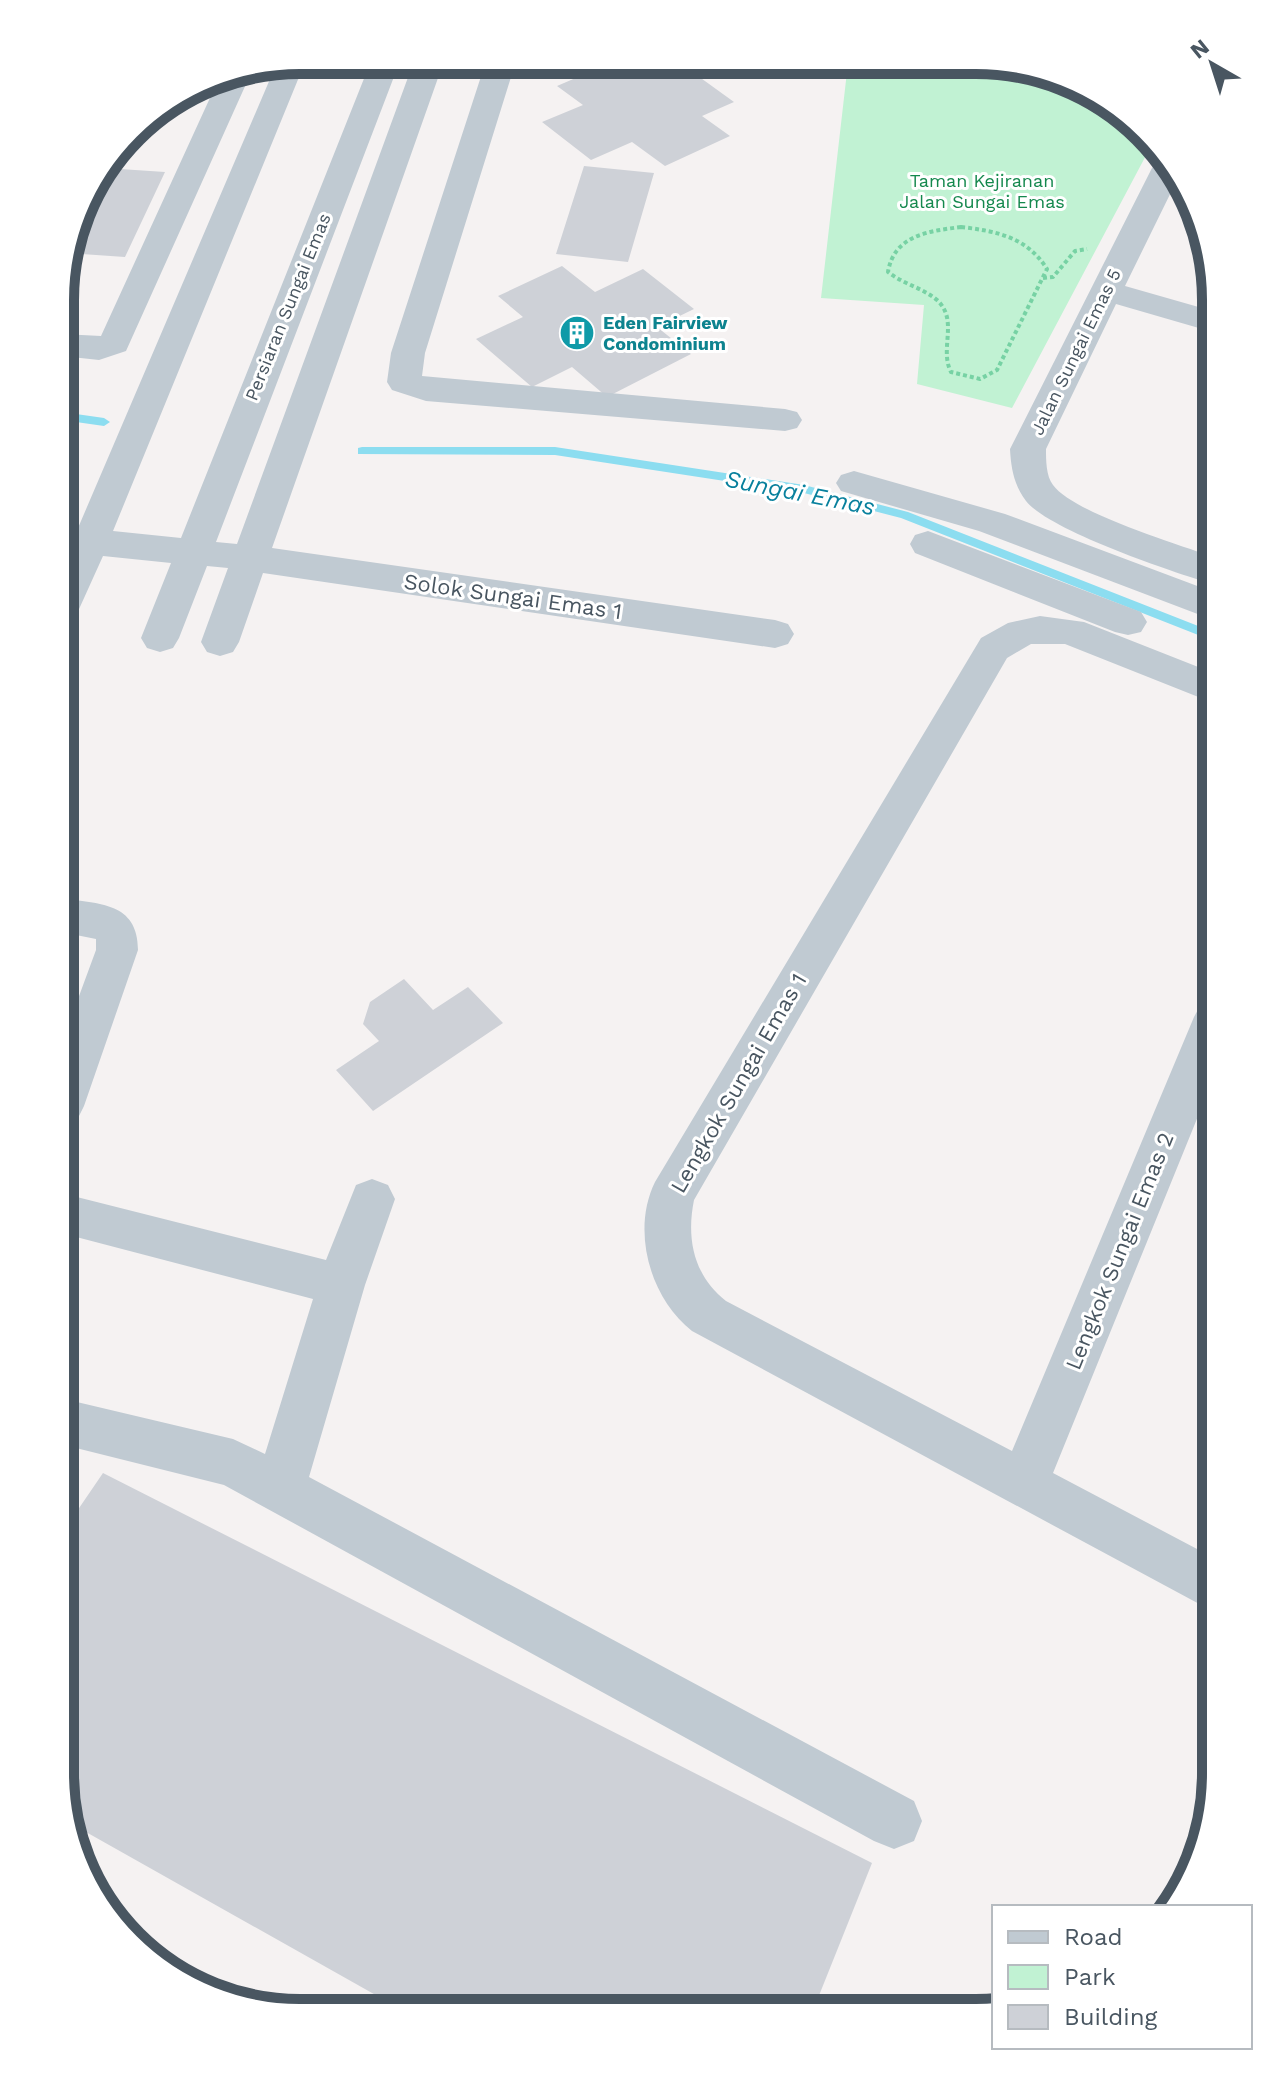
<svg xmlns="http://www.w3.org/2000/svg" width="1276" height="2073" font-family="'Work Sans',sans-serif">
	<rect width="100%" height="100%" fill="#f5f2f2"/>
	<!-- green -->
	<path fill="#c1f2d3" d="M 848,63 L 1023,65 L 1123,110 L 1151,146 L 1012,408 L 917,384 L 924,305 L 821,298 Z"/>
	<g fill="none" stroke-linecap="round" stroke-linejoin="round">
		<!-- stream -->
		<path fill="#8cddf0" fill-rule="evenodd" d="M 62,412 L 104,418 L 110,422 L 104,426 L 62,420 Z
			M 362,447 L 555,447 L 804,485 L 908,512 L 1216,633 L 1216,642 L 901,518 L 804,493 L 555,455 L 358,454 L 358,448 Z"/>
	</g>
	<!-- building -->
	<path fill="#ced1d7" d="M 613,62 L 620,62 L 644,79 L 680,63 L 734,102 L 702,116 L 730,136 L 665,166 L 632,142 L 591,160 L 542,122 L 583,105 L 557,86 Z
		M 584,166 L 654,173 L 628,262 L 556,254 Z
		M 105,168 L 165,172 L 125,257 L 67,253 L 85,193 Z
		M 562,266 L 595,292 L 643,269 L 694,309 L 657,327 L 691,354 L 607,397 L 572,367 L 532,387 L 476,339 L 523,317 L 498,296 Z
		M 404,979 L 433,1010 L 468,987 L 503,1023 L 373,1111 L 336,1070 L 379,1041 L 363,1024 L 370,1002 Z
		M 103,1473 L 872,1863 L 812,2013 L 404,2011 L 70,1823 L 60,1773 L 60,1536 Z"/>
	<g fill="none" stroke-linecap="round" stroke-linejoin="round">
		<!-- path -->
		<path stroke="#77d2a4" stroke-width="4" stroke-dasharray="4 3" stroke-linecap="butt" d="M 961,227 C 996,231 1027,237 1047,269 L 997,370 L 980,379 L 951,372 C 939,349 959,320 937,300 C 923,288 903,284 888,272 C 894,235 929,231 961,227 Z
			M 1043,278 L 1053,277 L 1075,251 L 1087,249"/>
		<!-- minor -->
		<path fill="#c0cad2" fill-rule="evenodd" d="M 306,60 L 113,531 L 181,538 L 371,61 L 400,61 L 216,542 L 237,544 L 414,61 L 444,61 L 272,548 L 775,620 L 788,624 L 794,634 L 788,644 L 775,648 L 263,573 L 239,642 L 233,652 L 220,656 L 207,652 L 201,642 L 228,568 L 207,566 L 179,638 L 173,648 L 160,652 L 147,648 L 141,638 L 171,563 L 103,556 L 75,618 L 62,622 L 62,566 L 67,552 L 62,551 L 62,527 L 78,528 L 276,65 Z
			M 486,61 L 516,61 L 425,353 L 422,376 L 785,409 L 797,412 L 802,420 L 797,428 L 785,431 L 426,401 L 392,390 L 387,382 L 391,353 Z
			M 249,70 L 251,73 L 126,351 L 99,360 L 62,356 L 62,334 L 101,336 L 220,76 Z
			M 1161,160 L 1177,180 L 1125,286 L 1216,312 L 1216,333 L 1116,304 L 1046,449 C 1046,460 1046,476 1053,485 C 1073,513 1181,545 1216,558 L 1216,585 C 1175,573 1050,531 1026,501 C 1014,485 1011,468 1010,449 L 1152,168 Z
			M 854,471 L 1005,514 L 1216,593 L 1216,621 L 979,531 L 841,491 L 836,483 L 841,475 Z
			M 928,531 L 1141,612 L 1147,622 L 1141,632 L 1128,635 L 1115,632 L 915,553 L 910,544 L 915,535 Z
			M 1040,616 L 1084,622 L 1216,674 L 1216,704 L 1065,644 L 1031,644 L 1007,658 L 694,1200 C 686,1239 694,1276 726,1301 L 1012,1451 L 1194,1017 L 1201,1004 L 1216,999 L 1216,1072 L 1053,1473 L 1216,1559 L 1216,1613 L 692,1331 C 650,1298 631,1231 655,1182 L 981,638 L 1008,623 Z
			M 61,898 C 99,904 138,902 138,950 L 84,1106 L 77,1120 L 61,1125 L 61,1045 L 96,950 L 96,939 L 61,932 Z
			M 372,1179 L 388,1185 L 395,1199 L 365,1285 L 309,1477 L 914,1801 L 922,1821 L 914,1841 L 894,1849 L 874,1841 L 224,1485 L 60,1444 L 60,1398 L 233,1439 L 265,1454 L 313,1299 L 61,1233 L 61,1193 L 326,1260 L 356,1185 Z"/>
	</g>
	<!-- icons -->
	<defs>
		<symbol id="building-disc" viewBox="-11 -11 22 22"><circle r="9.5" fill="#0f9aa8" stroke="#fff"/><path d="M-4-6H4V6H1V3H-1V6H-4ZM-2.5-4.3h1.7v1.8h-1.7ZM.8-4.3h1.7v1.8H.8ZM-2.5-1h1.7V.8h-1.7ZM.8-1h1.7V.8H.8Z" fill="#fff"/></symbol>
	</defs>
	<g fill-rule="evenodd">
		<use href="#building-disc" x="557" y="313" width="40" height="40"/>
	</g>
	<g text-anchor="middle" stroke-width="6" stroke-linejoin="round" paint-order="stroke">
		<!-- far-park labels -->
		<g font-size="18" fill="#14884d" stroke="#fff">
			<text x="982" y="187">Taman Kejiranan<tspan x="982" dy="21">Jalan Sungai Emas</tspan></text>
		</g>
		<!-- far-street labels -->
		<g font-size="18" fill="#495661" stroke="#fff">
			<text transform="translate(288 307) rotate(-68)" y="6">Persiaran Sungai Emas</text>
			<text transform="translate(1076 352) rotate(-64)" y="6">Jalan Sungai Emas 5</text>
		</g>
		<!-- far-culture labels -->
		<g font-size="18" font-weight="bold" fill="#0d838f" stroke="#fff" text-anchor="start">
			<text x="603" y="329">Eden Fairview<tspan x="603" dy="21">Condominium</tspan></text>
		</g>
		<!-- street labels -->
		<g font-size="22" fill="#495661" stroke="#fff">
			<text transform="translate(513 596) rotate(8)" y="8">Solok Sungai Emas 1</text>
			<text transform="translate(738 1083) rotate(-60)" y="8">Lengkok Sungai Emas 1</text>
			<text transform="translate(1119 1251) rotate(-68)" y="8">Lengkok Sungai Emas 2</text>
		</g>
		<!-- water labels -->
		<g font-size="24" font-style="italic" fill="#08809d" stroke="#fff">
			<text transform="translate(800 493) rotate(11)" y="8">Sungai Emas</text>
		</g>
	</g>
	<!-- crop -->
	<path d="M0 0H1276V2073H0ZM300 74H976A226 226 0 0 1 1202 300V1773A226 226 0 0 1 976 1999H300A226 226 0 0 1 74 1773V300A226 226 0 0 1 300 74Z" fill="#fff" fill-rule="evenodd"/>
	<path fill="none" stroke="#495661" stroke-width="10" d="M300 74H976A226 226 0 0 1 1202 300V1773A226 226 0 0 1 976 1999H300A226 226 0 0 1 74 1773V300A226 226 0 0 1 300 74Z"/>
	<!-- legend -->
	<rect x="992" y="1905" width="260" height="144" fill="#ffffff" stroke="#b6bbc0" stroke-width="2"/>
	<rect x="1008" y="1931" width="40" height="12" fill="#c0cad2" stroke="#b6bbc0" stroke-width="2"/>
	<text x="1064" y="1945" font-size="24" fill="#495661">Road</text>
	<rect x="1008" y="1965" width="40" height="24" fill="#c1f2d3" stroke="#b6bbc0" stroke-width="2"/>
	<text x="1064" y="1985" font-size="24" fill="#495661">Park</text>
	<rect x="1008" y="2005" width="40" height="24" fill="#ced1d7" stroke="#b6bbc0" stroke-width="2"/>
	<text x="1064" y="2025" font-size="24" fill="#495661">Building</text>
	<!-- north arrow -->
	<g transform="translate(1212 64) rotate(321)" stroke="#ffffff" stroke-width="6" paint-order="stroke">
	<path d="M0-6L14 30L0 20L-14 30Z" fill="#495661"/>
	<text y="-12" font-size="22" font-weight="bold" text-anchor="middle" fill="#495661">N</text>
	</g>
</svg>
